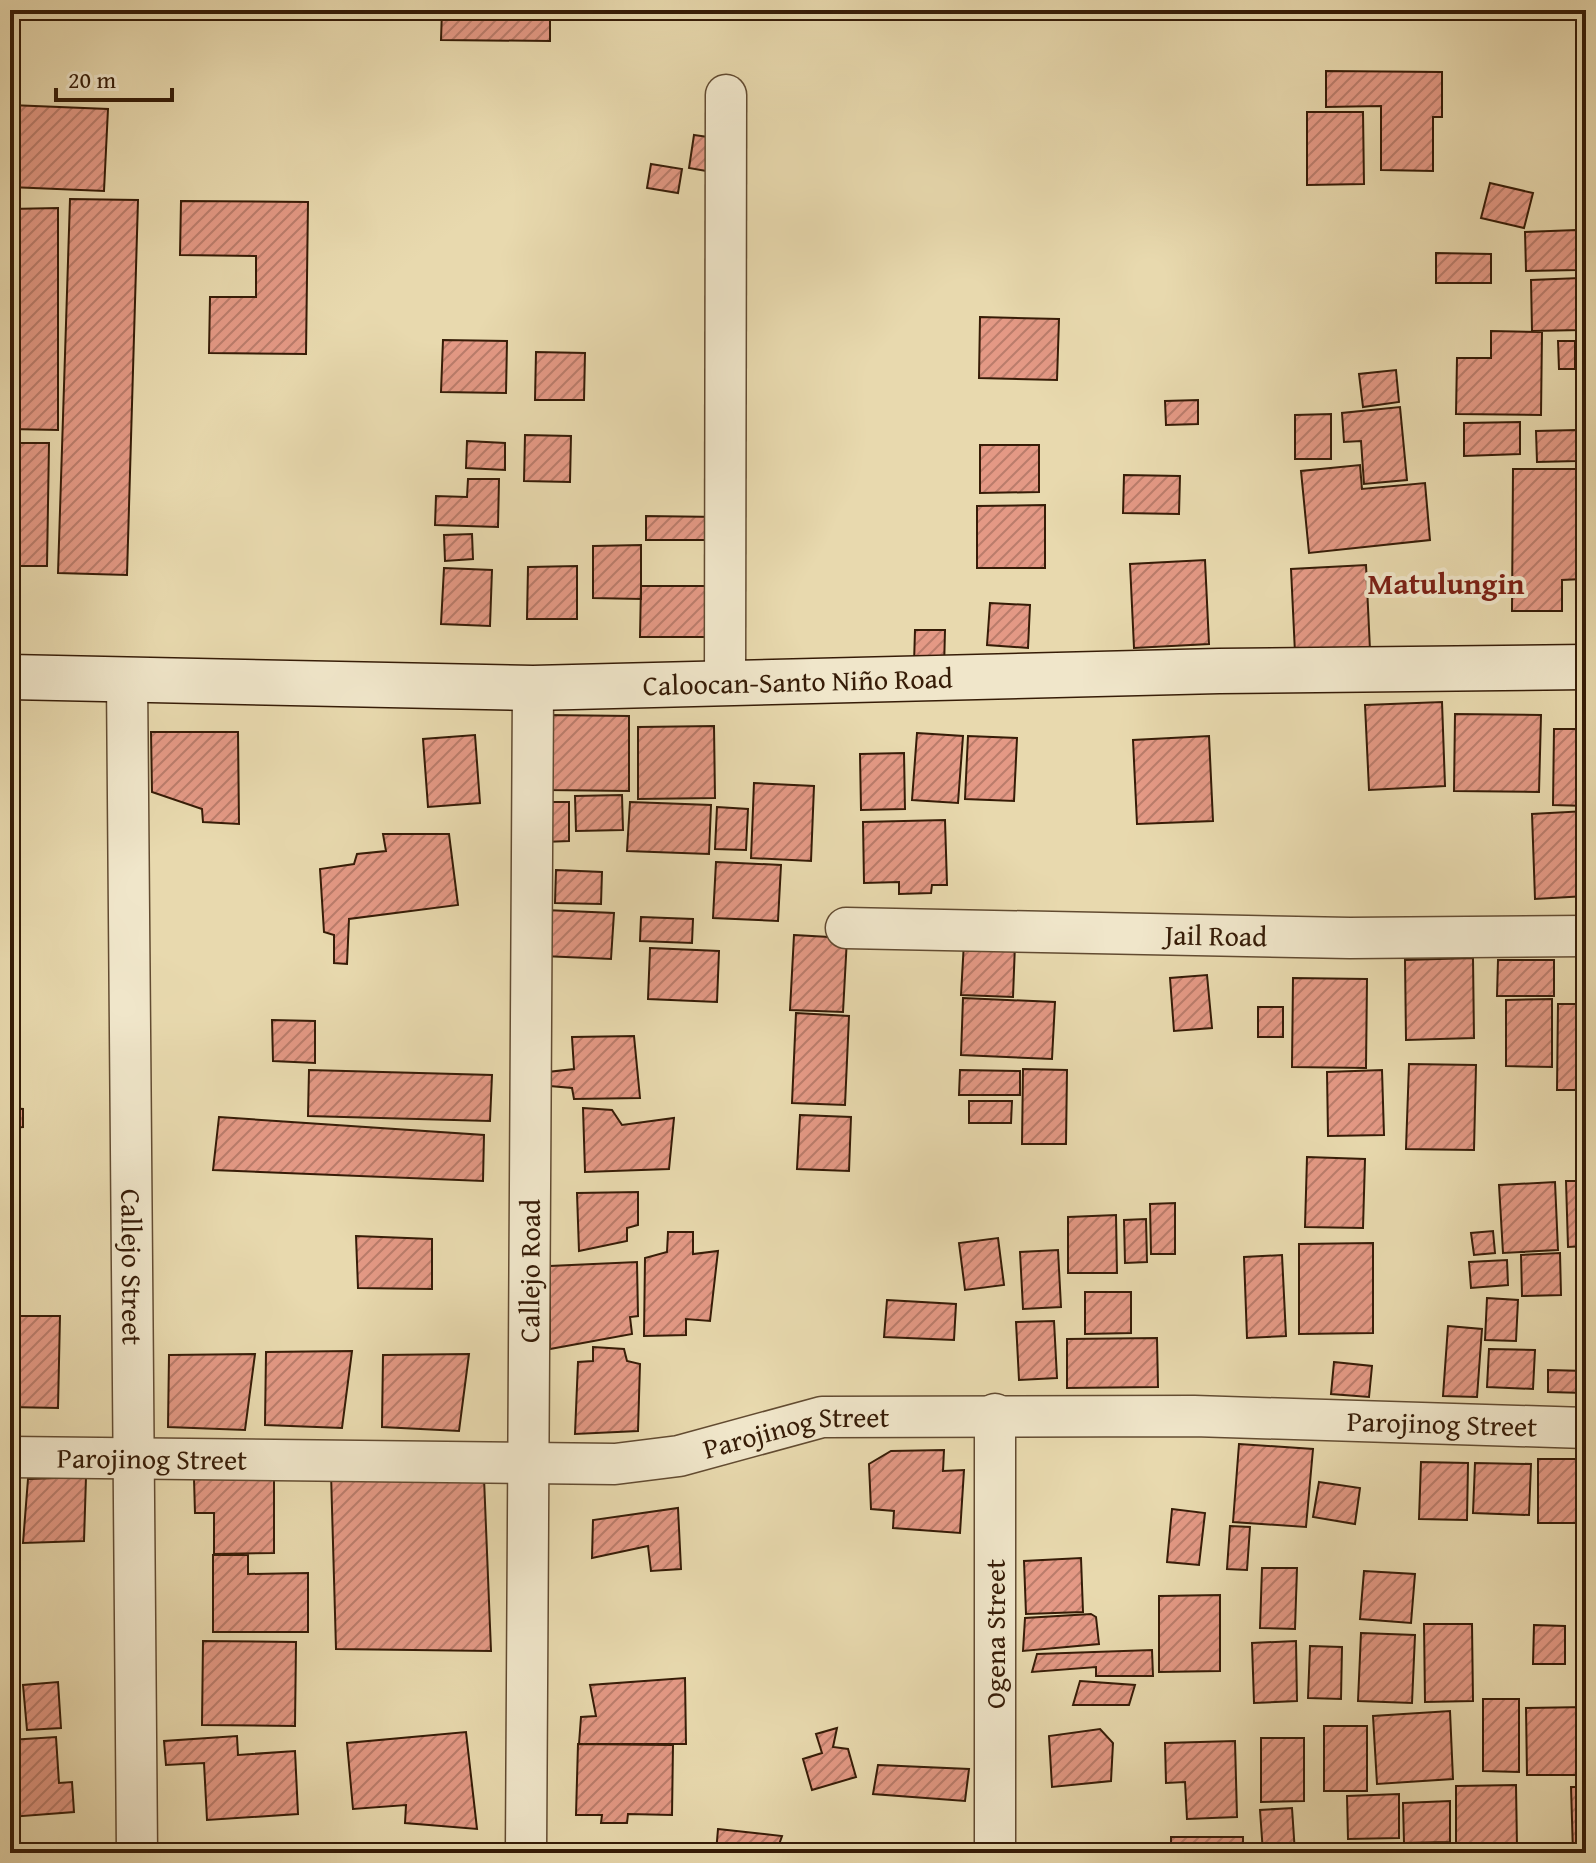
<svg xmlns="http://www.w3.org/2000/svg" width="1596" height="1863" font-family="'Gentium Book Plus',serif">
	<defs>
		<pattern id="building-hatch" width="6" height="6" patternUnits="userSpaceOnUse" patternTransform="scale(2)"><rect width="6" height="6" fill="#e49985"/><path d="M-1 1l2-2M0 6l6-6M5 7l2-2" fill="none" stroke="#ba7c6b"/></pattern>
	</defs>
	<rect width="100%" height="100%" fill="#e8d9ae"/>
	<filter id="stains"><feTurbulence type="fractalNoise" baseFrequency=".0025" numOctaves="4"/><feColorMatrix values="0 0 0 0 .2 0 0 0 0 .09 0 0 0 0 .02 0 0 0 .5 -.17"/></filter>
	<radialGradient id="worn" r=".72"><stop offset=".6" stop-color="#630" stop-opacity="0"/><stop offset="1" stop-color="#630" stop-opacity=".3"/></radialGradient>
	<!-- building -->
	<path fill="url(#building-hatch)" stroke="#361c07" stroke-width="2" d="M 442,10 L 550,10 L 550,41 L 441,40 Z
		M 1326,71 L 1442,72 L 1442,117 L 1433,117 L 1433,171 L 1381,170 L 1381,106 L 1326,107 Z
		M 1582,83 L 1586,83 L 1586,171 L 1583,171 Z
		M 10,105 L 108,109 L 104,191 L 10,187 Z
		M 1307,112 L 1363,112 L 1364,184 L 1307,185 Z
		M 694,135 L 723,139 L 718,173 L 689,168 Z
		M 651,164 L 682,169 L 678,193 L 647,188 Z
		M 1490,183 L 1533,193 L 1524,228 L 1481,218 Z
		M 70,199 L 138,200 L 127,575 L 58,573 Z
		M 181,201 L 308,202 L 306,354 L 209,353 L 210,297 L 256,297 L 256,256 L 180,255 Z
		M 58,208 L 58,430 L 10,429 L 10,209 Z
		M 1576,230 L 1577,270 L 1526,271 L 1525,232 Z
		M 1436,253 L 1491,254 L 1491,283 L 1436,283 Z
		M 1580,278 L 1581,330 L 1532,331 L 1531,280 Z
		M 980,317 L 1059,319 L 1057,380 L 979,378 Z
		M 1491,331 L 1542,332 L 1541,415 L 1456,414 L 1457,358 L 1491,358 Z
		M 443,340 L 507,341 L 506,393 L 441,392 Z
		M 1558,341 L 1575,341 L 1575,369 L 1559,369 Z
		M 536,352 L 585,353 L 584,400 L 535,400 Z
		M 1396,370 L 1399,402 L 1363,407 L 1359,374 Z
		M 1198,400 L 1198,424 L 1166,425 L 1165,401 Z
		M 1400,407 L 1407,480 L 1364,484 L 1361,441 L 1344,442 L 1342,413 Z
		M 1331,414 L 1331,459 L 1295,459 L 1295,415 Z
		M 1520,422 L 1520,454 L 1464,456 L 1464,423 Z
		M 1576,430 L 1577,461 L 1537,462 L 1536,431 Z
		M 525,435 L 571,436 L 570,482 L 524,481 Z
		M 467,441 L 505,443 L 505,470 L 466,468 Z
		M 10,443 L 49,443 L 47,566 L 10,566 Z
		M 980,445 L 1039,445 L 1039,492 L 980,493 Z
		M 1360,465 L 1362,489 L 1425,483 L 1430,540 L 1309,553 L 1301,471 Z
		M 1513,469 L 1583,469 L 1582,579 L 1562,580 L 1562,611 L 1512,611 Z
		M 1124,475 L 1180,476 L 1179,514 L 1123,513 Z
		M 468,479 L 499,479 L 498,527 L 435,525 L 436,496 L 467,497 Z
		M 1045,505 L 1045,568 L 977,568 L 977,506 Z
		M 646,516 L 720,517 L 720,540 L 646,540 Z
		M 472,534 L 473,559 L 445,561 L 444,535 Z
		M 641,545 L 641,599 L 593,598 L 593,546 Z
		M 1205,560 L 1209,644 L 1134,648 L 1130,564 Z
		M 1366,565 L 1370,650 L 1295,653 L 1291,569 Z
		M 577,566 L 577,619 L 527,619 L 528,567 Z
		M 444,568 L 492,570 L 490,626 L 441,624 Z
		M 641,586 L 714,586 L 714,637 L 640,637 Z
		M 990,603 L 1030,605 L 1028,648 L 987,645 Z
		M 915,630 L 945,630 L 944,669 L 914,664 Z
		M 1442,702 L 1445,786 L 1369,790 L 1365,705 Z
		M 1455,714 L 1541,715 L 1539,792 L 1454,791 Z
		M 548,715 L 629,716 L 629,791 L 547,790 Z
		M 714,726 L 715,798 L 638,799 L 638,727 Z
		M 1554,729 L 1586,729 L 1586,806 L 1553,805 Z
		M 151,732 L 238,732 L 239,824 L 203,822 L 202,809 L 152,792 Z
		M 917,733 L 963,736 L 958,803 L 912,800 Z
		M 475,735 L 480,803 L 428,807 L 423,739 Z
		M 968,736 L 1017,738 L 1014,801 L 965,799 Z
		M 1209,736 L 1213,821 L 1137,824 L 1133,740 Z
		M 904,753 L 905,809 L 861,810 L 860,754 Z
		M 754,783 L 814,786 L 811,861 L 751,858 Z
		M 622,795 L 623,830 L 576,831 L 575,796 Z
		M 545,802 L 569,802 L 569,841 L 544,842 Z
		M 630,802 L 711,805 L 709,854 L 627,851 Z
		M 717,807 L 748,809 L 746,850 L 715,849 Z
		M 1586,811 L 1586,896 L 1535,899 L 1532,814 Z
		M 945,820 L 947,885 L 932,885 L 931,893 L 899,894 L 899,882 L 864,883 L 863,822 Z
		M 383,834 L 449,834 L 458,905 L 349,919 L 347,964 L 334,963 L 334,935 L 324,932 L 320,869 L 354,864 L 357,854 L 386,851 Z
		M 716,862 L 781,865 L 778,921 L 713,918 Z
		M 556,870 L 602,872 L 601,904 L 555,903 Z
		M 545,910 L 614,913 L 611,959 L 543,956 Z
		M 641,917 L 693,919 L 692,943 L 640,941 Z
		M 794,935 L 847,938 L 843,1012 L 790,1010 Z
		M 964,942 L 1015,944 L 1013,997 L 961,995 Z
		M 650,948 L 719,951 L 717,1002 L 648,999 Z
		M 1473,958 L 1474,1038 L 1406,1040 L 1405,960 Z
		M 1498,960 L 1554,960 L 1554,996 L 1497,996 Z
		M 1207,975 L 1212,1028 L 1174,1031 L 1170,978 Z
		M 1293,978 L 1367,979 L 1366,1068 L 1292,1067 Z
		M 963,998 L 1055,1002 L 1052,1059 L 961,1055 Z
		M 1552,999 L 1552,1067 L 1506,1066 L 1506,1000 Z
		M 1558,1004 L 1586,1004 L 1586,1090 L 1557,1090 Z
		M 1258,1007 L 1283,1007 L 1283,1037 L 1258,1037 Z
		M 796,1013 L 849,1016 L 845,1105 L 792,1103 Z
		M 272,1020 L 315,1021 L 315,1063 L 273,1061 Z
		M 634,1036 L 640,1098 L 574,1099 L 572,1088 L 550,1086 L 548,1072 L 574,1069 L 572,1037 Z
		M 1409,1064 L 1476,1065 L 1474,1150 L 1406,1149 Z
		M 1023,1069 L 1067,1070 L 1066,1144 L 1022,1144 Z
		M 309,1070 L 492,1075 L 490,1121 L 308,1116 Z
		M 960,1070 L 1020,1071 L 1020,1095 L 959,1095 Z
		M 1382,1070 L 1384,1135 L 1328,1136 L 1327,1072 Z
		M 969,1101 L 1012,1101 L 1011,1123 L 969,1123 Z
		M 10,1108 L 23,1109 L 23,1127 L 10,1128 Z
		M 583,1108 L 612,1110 L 622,1125 L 674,1118 L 669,1169 L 585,1172 Z
		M 800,1115 L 851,1117 L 849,1171 L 797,1169 Z
		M 219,1117 L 484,1135 L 483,1181 L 213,1170 Z
		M 1307,1157 L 1365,1159 L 1363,1228 L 1305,1227 Z
		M 1566,1181 L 1586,1181 L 1586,1246 L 1568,1247 Z
		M 1555,1182 L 1558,1250 L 1503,1253 L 1499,1185 Z
		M 638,1192 L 638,1225 L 627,1228 L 627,1241 L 579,1251 L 577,1193 Z
		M 1175,1203 L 1175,1254 L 1151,1254 L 1150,1204 Z
		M 1116,1215 L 1117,1273 L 1068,1273 L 1068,1217 Z
		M 1146,1219 L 1147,1262 L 1125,1263 L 1124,1220 Z
		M 1493,1231 L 1495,1253 L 1474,1255 L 1471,1233 Z
		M 668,1232 L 693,1232 L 693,1254 L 718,1251 L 710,1321 L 686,1319 L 686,1335 L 644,1336 L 645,1258 L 667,1252 Z
		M 356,1236 L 432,1239 L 432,1289 L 358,1288 Z
		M 998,1238 L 1004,1285 L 965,1290 L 959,1243 Z
		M 1373,1243 L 1373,1333 L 1299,1334 L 1299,1244 Z
		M 1058,1250 L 1061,1307 L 1023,1309 L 1020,1252 Z
		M 1560,1253 L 1561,1295 L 1522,1296 L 1521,1255 Z
		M 1282,1255 L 1286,1336 L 1247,1338 L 1244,1257 Z
		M 1507,1260 L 1508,1285 L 1471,1288 L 1469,1262 Z
		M 637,1262 L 638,1316 L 630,1317 L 632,1334 L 550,1349 L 550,1266 Z
		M 1085,1292 L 1131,1292 L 1131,1333 L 1085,1334 Z
		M 1487,1298 L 1518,1300 L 1516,1341 L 1485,1340 Z
		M 887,1300 L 956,1304 L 954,1340 L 884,1337 Z
		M 10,1316 L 60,1316 L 58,1408 L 10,1407 Z
		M 1054,1321 L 1057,1378 L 1019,1380 L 1016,1322 Z
		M 1448,1326 L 1482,1329 L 1477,1397 L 1443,1396 Z
		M 1157,1338 L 1158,1387 L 1067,1388 L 1067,1339 Z
		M 593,1347 L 624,1349 L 627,1361 L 640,1364 L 638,1431 L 575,1434 L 578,1362 L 593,1361 Z
		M 1489,1349 L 1535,1350 L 1533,1389 L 1487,1387 Z
		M 352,1351 L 342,1428 L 265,1425 L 266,1352 Z
		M 255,1354 L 245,1430 L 168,1427 L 169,1355 Z
		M 469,1354 L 459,1431 L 382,1427 L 383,1355 Z
		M 1334,1362 L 1372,1366 L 1369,1397 L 1331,1394 Z
		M 1548,1370 L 1585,1371 L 1584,1393 L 1548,1392 Z
		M 1239,1444 L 1313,1449 L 1306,1527 L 1233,1522 Z
		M 944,1450 L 943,1471 L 964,1470 L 960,1533 L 893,1528 L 894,1511 L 871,1509 L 869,1464 L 891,1451 Z
		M 1538,1459 L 1586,1459 L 1586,1523 L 1538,1523 Z
		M 1421,1462 L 1468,1463 L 1467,1520 L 1419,1519 Z
		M 1475,1463 L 1531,1464 L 1529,1515 L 1473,1513 Z
		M 331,1473 L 484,1478 L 491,1651 L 336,1649 Z
		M 86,1477 L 84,1541 L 23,1543 L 28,1479 Z
		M 274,1478 L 274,1553 L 214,1554 L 214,1513 L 195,1513 L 194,1479 Z
		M 1319,1482 L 1360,1488 L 1355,1524 L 1313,1517 Z
		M 678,1508 L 681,1569 L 651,1571 L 648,1546 L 592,1558 L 593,1520 Z
		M 1172,1509 L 1205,1513 L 1199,1565 L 1167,1562 Z
		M 1230,1526 L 1250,1527 L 1247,1570 L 1227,1569 Z
		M 213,1555 L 248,1555 L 248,1574 L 308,1573 L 308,1632 L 213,1632 Z
		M 1081,1558 L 1083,1612 L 1026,1614 L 1024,1561 Z
		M 1262,1568 L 1297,1568 L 1295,1629 L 1260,1628 Z
		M 1364,1571 L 1415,1574 L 1411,1623 L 1360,1619 Z
		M 1220,1595 L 1220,1671 L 1159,1672 L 1159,1596 Z
		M 1091,1614 L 1096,1617 L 1099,1644 L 1023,1651 L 1025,1618 Z
		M 1424,1624 L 1472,1624 L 1473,1701 L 1425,1702 Z
		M 1534,1625 L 1565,1626 L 1565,1664 L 1533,1664 Z
		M 1361,1633 L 1415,1635 L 1412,1703 L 1358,1701 Z
		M 203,1641 L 296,1642 L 295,1726 L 202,1725 Z
		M 1296,1641 L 1297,1701 L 1254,1703 L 1252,1643 Z
		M 1310,1646 L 1342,1647 L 1341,1699 L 1308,1698 Z
		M 1152,1650 L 1153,1676 L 1096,1676 L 1096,1667 L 1032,1672 L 1037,1654 Z
		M 685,1678 L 686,1744 L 579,1744 L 581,1717 L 596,1716 L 590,1685 Z
		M 1080,1681 L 1135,1685 L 1129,1705 L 1073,1705 Z
		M 58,1682 L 61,1728 L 27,1730 L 23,1685 Z
		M 1483,1699 L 1519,1699 L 1519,1772 L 1483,1771 Z
		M 1586,1707 L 1586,1775 L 1527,1775 L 1526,1708 Z
		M 1450,1711 L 1453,1779 L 1377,1784 L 1373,1716 Z
		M 1324,1726 L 1367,1726 L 1367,1791 L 1324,1791 Z
		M 837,1728 L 833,1747 L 848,1749 L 856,1777 L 812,1790 L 803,1759 L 822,1753 L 816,1734 Z
		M 1100,1729 L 1113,1743 L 1111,1781 L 1052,1787 L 1049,1736 Z
		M 466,1732 L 477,1829 L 405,1823 L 406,1805 L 353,1809 L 347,1743 Z
		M 237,1736 L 238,1755 L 295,1751 L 298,1814 L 207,1820 L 204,1763 L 166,1765 L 164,1741 Z
		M 56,1737 L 59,1783 L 72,1782 L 74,1812 L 10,1817 L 10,1740 Z
		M 1261,1738 L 1304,1738 L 1304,1801 L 1261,1802 Z
		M 1235,1741 L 1237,1817 L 1187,1819 L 1185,1782 L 1166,1783 L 1165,1743 Z
		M 578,1744 L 673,1745 L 672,1815 L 628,1814 L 627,1823 L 601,1823 L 602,1815 L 576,1815 Z
		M 878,1765 L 969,1769 L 965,1801 L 873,1794 Z
		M 1516,1785 L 1517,1847 L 1456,1848 L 1456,1786 Z
		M 1571,1787 L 1586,1787 L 1586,1853 L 1573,1853 Z
		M 1399,1794 L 1399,1838 L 1348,1839 L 1347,1796 Z
		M 1450,1801 L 1450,1842 L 1404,1843 L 1403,1803 Z
		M 1292,1808 L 1295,1853 L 1263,1853 L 1260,1810 Z
		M 718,1829 L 782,1836 L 776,1853 L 716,1853 Z
		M 1171,1837 L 1243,1837 L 1243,1853 L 1171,1853 Z
		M 924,1843 L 924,1853 L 889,1853 L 889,1844 Z
		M 638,1851 L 638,1853 L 562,1853 Z"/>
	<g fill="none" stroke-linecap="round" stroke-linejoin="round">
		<defs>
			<g id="street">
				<path id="s1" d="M 127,679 L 137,1853"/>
				<path d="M 725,683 L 726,95"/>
				<path id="s2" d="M 846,928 L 1350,938 L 1586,936"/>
				<path d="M 995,1414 L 995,1853"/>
				<path id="s3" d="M 10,1457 L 615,1464 L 679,1456 L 822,1417 L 1194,1416 L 1586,1428"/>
				<path id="s4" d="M 526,1853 L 533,688"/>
			</g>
			<g id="secondary">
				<path id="s5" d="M 10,677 L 533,688 L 1219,671 L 1586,667"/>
			</g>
		</defs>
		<!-- street casing -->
		<use href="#street" stroke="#624b31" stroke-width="43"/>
		<!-- secondary casing -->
		<use href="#secondary" stroke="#361c07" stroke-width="47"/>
		<!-- street -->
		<use href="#street" stroke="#f0e6ca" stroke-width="40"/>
		<!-- secondary -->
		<use href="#secondary" stroke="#f0e6ca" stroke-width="44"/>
	</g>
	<g text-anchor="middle" stroke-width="8" stroke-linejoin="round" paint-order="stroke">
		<!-- street labels -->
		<g font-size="28" fill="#361c07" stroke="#f0e6ca">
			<text dy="10" stroke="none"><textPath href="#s5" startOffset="788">Caloocan-Santo Niño Road</textPath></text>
			<text dy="10" stroke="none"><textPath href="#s2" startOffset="370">Jail Road</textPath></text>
			<text dy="10" stroke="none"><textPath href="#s1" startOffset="588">Callejo Street</textPath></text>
			<text dy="10" stroke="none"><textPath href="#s4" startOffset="582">Callejo Road</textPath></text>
			<text dy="10" stroke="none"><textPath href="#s3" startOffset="1438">Parojinog Street</textPath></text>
			<text dy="10" stroke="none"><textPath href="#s3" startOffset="790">Parojinog Street</textPath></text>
			<text dy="10" stroke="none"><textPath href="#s3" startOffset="142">Parojinog Street</textPath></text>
			<text transform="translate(995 1634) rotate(-90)" y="10">Ogena Street</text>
		</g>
		<!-- neighbourhood labels -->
		<g font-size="30" font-weight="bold" fill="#7a1f14" stroke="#f0e6ca">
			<text x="1446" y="594">Matulungin</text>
		</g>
	</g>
	<!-- margin -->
	<rect width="1596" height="1863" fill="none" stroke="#e8d9ae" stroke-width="40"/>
	<rect x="12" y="12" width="1572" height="1839" fill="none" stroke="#361c07" stroke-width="4"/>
	<rect x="20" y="20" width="1556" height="1823" fill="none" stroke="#361c07" stroke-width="2"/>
	<!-- scale -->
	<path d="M56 88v12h116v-12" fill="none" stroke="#361c07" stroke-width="4"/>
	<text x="68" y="88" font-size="24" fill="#361c07" stroke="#f0e6ca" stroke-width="6" paint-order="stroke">20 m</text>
	<rect width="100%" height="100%" filter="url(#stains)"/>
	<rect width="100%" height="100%" fill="url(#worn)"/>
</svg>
